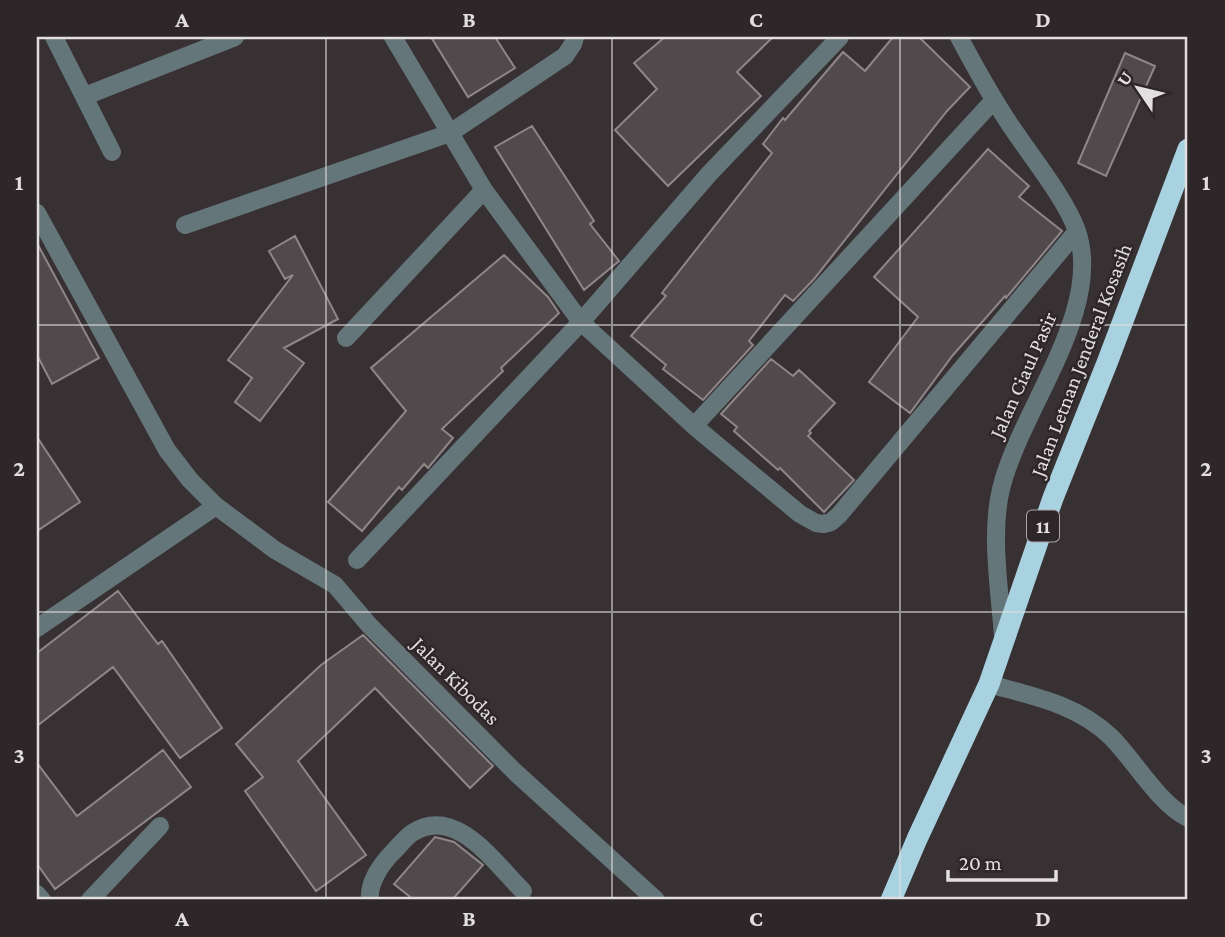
<svg xmlns="http://www.w3.org/2000/svg" width="1225" height="937" font-family="'Crimson Pro',serif">
	<rect width="100%" height="100%" fill="#373133"/>
	<!-- building -->
	<path fill="#514a4c" stroke="#8e8688" stroke-width="2" d="M 431,37 L 495,37 L 515,68 L 468,97 Z
		M 665,37 L 773,37 L 737,72 L 761,96 L 668,186 L 615,130 L 657,89 L 634,63 Z
		M 893,37 L 919,37 L 970,87 L 947,111 L 814,279 L 793,301 L 785,295 L 749,341 L 753,345 L 703,400 L 663,369 L 666,365 L 631,336 L 666,296 L 662,293 L 772,153 L 763,144 L 783,118 L 785,120 L 843,52 L 865,71 Z
		M 1125,53 L 1155,66 L 1106,176 L 1078,163 Z
		M 532,126 L 594,221 L 590,224 L 619,261 L 584,290 L 495,147 Z
		M 988,149 L 1029,186 L 1019,197 L 1062,231 L 1006,298 L 1005,296 L 953,355 L 910,413 L 869,382 L 918,317 L 874,277 Z
		M 295,236 L 338,319 L 284,348 L 304,363 L 260,421 L 235,402 L 252,378 L 228,360 L 293,275 L 285,279 L 269,251 Z
		M 37,243 L 99,358 L 52,384 L 37,355 Z
		M 504,255 L 548,297 L 559,313 L 501,368 L 503,371 L 442,429 L 453,438 L 428,468 L 424,464 L 402,490 L 399,487 L 362,531 L 328,502 L 406,411 L 371,368 Z
		M 771,359 L 793,376 L 799,370 L 835,403 L 809,431 L 811,433 L 808,436 L 854,480 L 824,512 L 780,468 L 778,470 L 734,431 L 737,427 L 721,414 Z
		M 37,437 L 80,502 L 37,531 Z
		M 118,591 L 158,644 L 162,641 L 222,728 L 180,758 L 113,667 L 37,726 L 37,653 Z
		M 363,635 L 493,766 L 470,788 L 375,688 L 298,761 L 366,855 L 316,891 L 245,791 L 263,777 L 236,744 L 321,665 Z
		M 163,750 L 191,787 L 55,889 L 37,864 L 37,763 L 77,816 Z
		M 435,837 L 454,842 L 483,865 L 452,900 L 414,900 L 394,884 Z"/>
	<g fill="none" stroke-linecap="round" stroke-linejoin="round">
		<!-- minor -->
		<path stroke="#65767b" stroke-width="18" d="M 54,37 L 112,152
			M 393,37 L 484,190 L 581,322 L 694,426 L 800,514 L 816,523 L 824,524 L 831,522 L 839,515 L 1077,231
			M 959,37 C 976,69 994,102 1015,132 C 1034,160 1066,200 1077,231 C 1104,311 1020,410 1001,489 C 990,534 1000,591 1003,637
			M 85,96 L 235,37
			M 37,213 L 167,450 L 190,480 L 216,506 L 275,550 L 335,585 L 369,625 L 515,772 L 656,900
			M 185,225 L 450,133 L 565,56 L 573,44 L 575,37
			M 346,338 L 484,190
			M 694,426 L 994,100
			M 357,560 L 581,322 L 709,174 L 840,37
			M 37,628 L 216,506
			M 989,684 C 1032,696 1077,704 1111,737 C 1135,761 1158,803 1188,818
			M 37,894 L 42,900
			M 90,900 L 160,826
			M 370,900 C 368,883 381,864 393,852 C 399,846 405,838 412,833 C 456,804 495,864 523,891"/>
		<!-- highway -->
		<path stroke="#a9d2e0" stroke-width="21" d="M 891,900 L 917,839 L 989,684 L 1053,498 L 1107,363 L 1188,149"/>
	</g>
	<!-- grid -->
	<path fill="none" stroke="#e3dee0" stroke-width="2" stroke-opacity="0.55" d="M 326,37 L 326,900M 612,37 L 612,900M 900,37 L 900,900M 37,325 L 1188,325M 37,612 L 1188,612"/>
	<g text-anchor="middle" stroke-width="5" stroke-linejoin="round" paint-order="stroke">
		<!-- shield labels -->
		<rect fill="#2d2729" stroke="#aca7a9" stroke-width="2" x="1027" y="510.5" width="32" height="31" rx="5"/>
		<g font-size="19" font-weight="bold" fill="#e3dee0">
			<text x="1043" y="533">11</text>
		</g>
		<!-- street labels -->
		<g font-size="21" fill="#e3dee0" stroke="#2d2729">
			<text transform="translate(1081 360) rotate(-69)" y="7">Jalan Letnan Jenderal Kosasih</text>
			<text transform="translate(1023 375) rotate(-66)" y="7">Jalan Ciaul Pasir</text>
			<text transform="translate(456 681) rotate(45)" y="7">Jalan Kibodas</text>
		</g>
	</g>
	<!-- border -->
	<rect width="1225" height="937" fill="none" stroke="#2d2729" stroke-width="77"/>
	<!-- north arrow -->
	<g transform="translate(1138 88) rotate(305)" stroke="#2d2729" stroke-width="5" paint-order="stroke">
	<path d="M0-5L12 26L0 18L-12 26Z" fill="#e3dee0"/>
	<text y="-10" font-size="19" font-weight="bold" text-anchor="middle" fill="#e3dee0">U</text>
	</g>
	<!-- scale -->
	<path d="M948 870v10h108v-10" fill="none" stroke="#e3dee0" stroke-width="3.5"/>
	<text x="959" y="870" font-size="21" fill="#e3dee0" stroke="#2d2729" stroke-width="5" paint-order="stroke">20 m</text>
	<rect x="38" y="38" width="1148" height="860" fill="none" stroke="#e3dee0" stroke-width="2.5"/>
	<g font-size="23" text-anchor="middle" font-weight="bold" fill="#e3dee0">
		<text x="182" y="27">A</text>
		<text x="469" y="27">B</text>
		<text x="756" y="27">C</text>
		<text x="1043" y="27">D</text>
		<text x="19" y="190">1</text>
		<text x="1206" y="190">1</text>
		<text x="19" y="476">2</text>
		<text x="1206" y="476">2</text>
		<text x="19" y="763">3</text>
		<text x="1206" y="763">3</text>
		<text x="182" y="926">A</text>
		<text x="469" y="926">B</text>
		<text x="756" y="926">C</text>
		<text x="1043" y="926">D</text>
	</g>
</svg>
